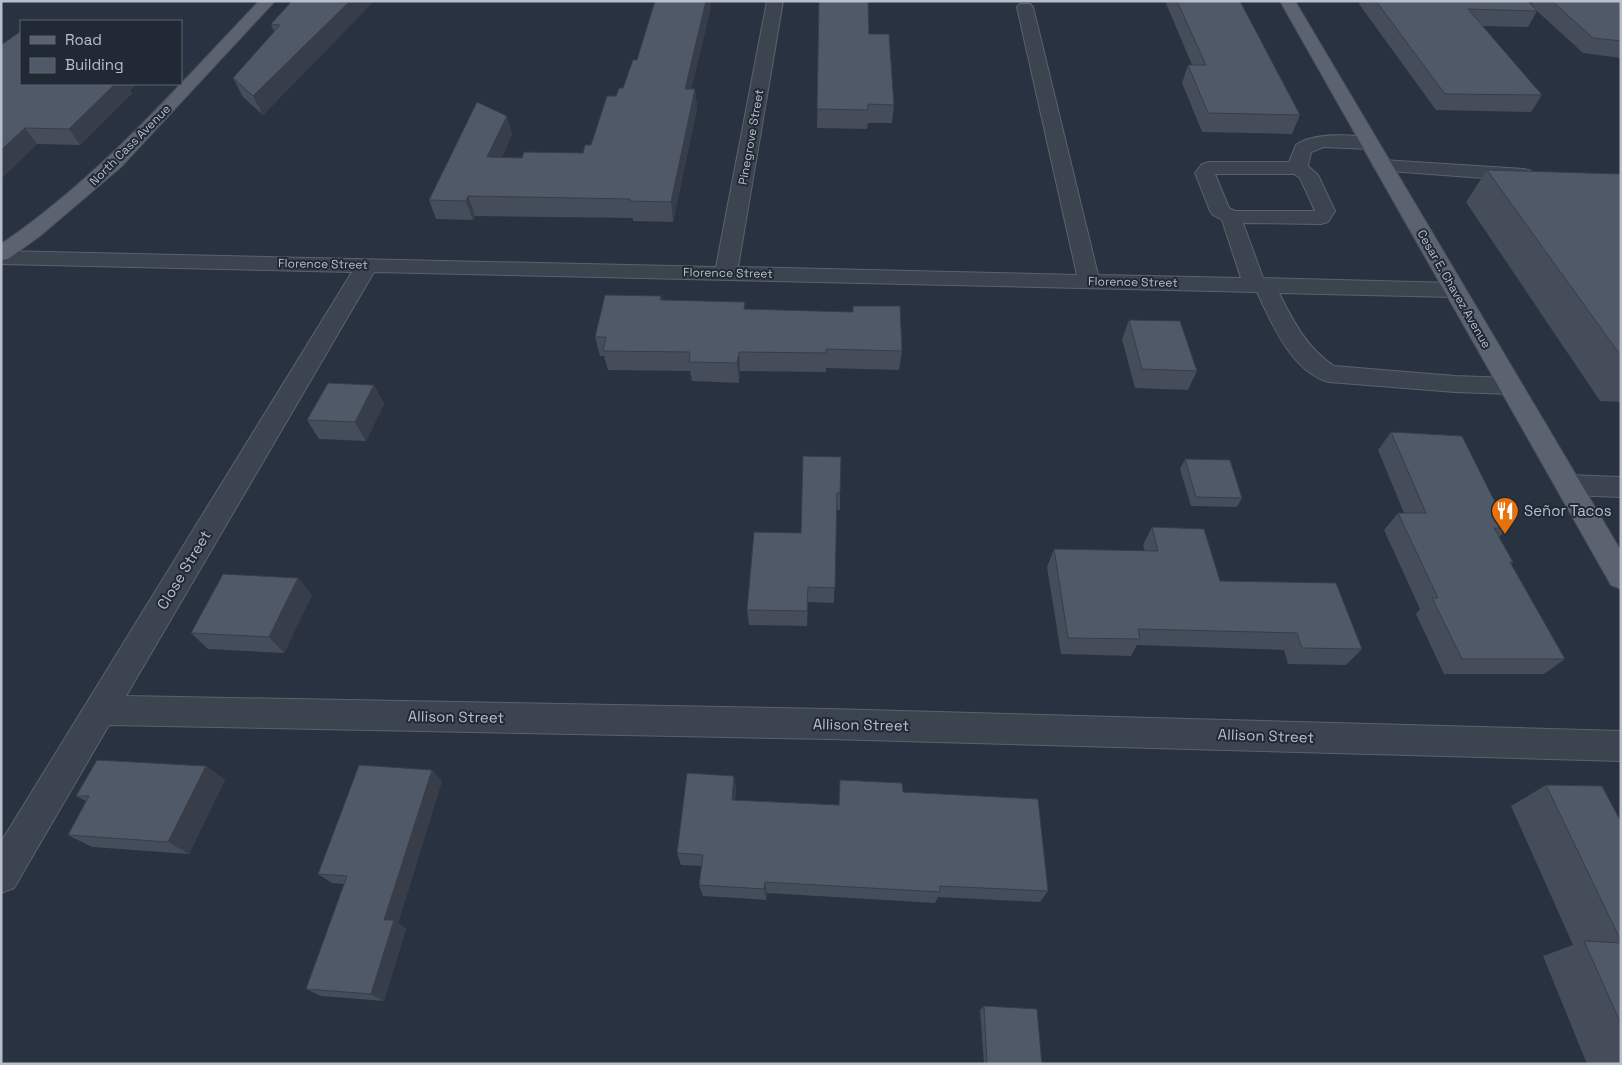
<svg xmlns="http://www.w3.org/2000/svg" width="1622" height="1065" font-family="'Space Grotesk',sans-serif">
	<rect width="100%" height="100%" fill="#283240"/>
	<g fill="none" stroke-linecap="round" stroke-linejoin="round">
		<defs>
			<path id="minor" d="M 767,1 L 783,1 L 738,267 L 1077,275 L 1017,7 L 1020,4 L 1030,4 L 1033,7 L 1098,275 L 1241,278 L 1222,220 L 1213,215 L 1210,211 L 1195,173 L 1202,164 L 1209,162 L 1289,162 L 1296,145 C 1313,132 1355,134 1376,139 L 1378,143 L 1376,147 L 1369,149 L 1324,147 L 1311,152 L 1308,166 L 1318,175 L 1335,211 L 1328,222 L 1321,224 L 1243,223 L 1263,278 L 1454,283 L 1462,285 L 1465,290 L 1462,295 L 1454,297 L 1279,293 C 1293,321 1307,348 1334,366 L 1455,376 L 1510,378 L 1519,380 L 1522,386 L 1519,392 L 1510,394 L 1455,392 L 1329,382 C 1292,372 1272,324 1257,292 L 374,272 L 126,696 L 830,709 L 1621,731 L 1621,761 L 830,739 L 109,725 L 14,888 L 1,893 L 1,842 L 352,272 L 1,264 L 1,251 L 716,267 ZM 1215,174 L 1294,174 L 1300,178 L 1315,211 L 1235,211 L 1229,208 Z
				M 1383,160 L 1524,169 L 1531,171 L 1534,175 L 1531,179 L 1524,181 L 1376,170 L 1373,166 L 1376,162 Z
				M 1568,475 L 1621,477 L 1621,497 L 1568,495 L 1559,492 L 1555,485 L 1559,478 Z"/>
			<path id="major" d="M 259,1 L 275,1 L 121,167 L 40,236 L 8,259 L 1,260 L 1,244 C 100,177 178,86 259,1 Z
				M 1280,1 L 1295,1 L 1621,551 L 1621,589 L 1611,585 Z"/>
		</defs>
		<!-- minor casing -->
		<use href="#minor" stroke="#5a626d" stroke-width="2"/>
		<!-- major casing -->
		<use href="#major" stroke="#464d59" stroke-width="2"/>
		<!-- minor -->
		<use href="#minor" fill="#3c4450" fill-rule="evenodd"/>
		<!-- major -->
		<use href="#major" fill="#5b6370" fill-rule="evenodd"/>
	</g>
	<!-- wall -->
	<path fill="#444d59" d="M 282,1 L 374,1 L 263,115 L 243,97 L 233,78 L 274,32 L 271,24 L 291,2 Z
		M 655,1 L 710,1 L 711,7 L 691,89 L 695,89 L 697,108 L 673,222 L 633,221 L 633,218 L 475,216 L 473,220 L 436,219 L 429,200 L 512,134 L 502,157 L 522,158 L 583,153 L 591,145 L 623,88 L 637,60 Z
		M 819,1 L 869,34 L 894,105 L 892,123 L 868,123 L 867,129 L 817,128 Z
		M 1165,1 L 1240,1 L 1300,115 L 1292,134 L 1202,132 L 1182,83 L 1188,65 L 1192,65 Z
		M 1360,1 L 1528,1 L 1531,5 L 1533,1 L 1621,1 L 1621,58 L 1583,53 L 1537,11 L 1528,27 L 1482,26 L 1542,95 L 1531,112 L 1436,110 L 1359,4 Z
		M 21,84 L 137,84 L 130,90 L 132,93 L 80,145 L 37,144 L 1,179 Z
		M 1487,170 L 1621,174 L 1621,402 L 1600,401 L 1466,202 Z
		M 661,296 L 662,300 L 745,310 L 902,351 L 899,370 L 826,368 L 826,372 L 740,371 L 739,383 L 692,381 L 690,371 L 608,370 L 604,356 L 600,356 L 595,337 Z
		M 1129,320 L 1197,371 L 1188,390 L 1135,388 L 1122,339 Z
		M 374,385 L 384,404 L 366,441 L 319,439 L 307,420 Z
		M 1391,432 L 1508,528 L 1499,537 L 1513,562 L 1511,564 L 1565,659 L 1544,674 L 1444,674 L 1416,614 L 1420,609 L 1384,530 L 1398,513 L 1404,513 L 1378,450 Z
		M 803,456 L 840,493 L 840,510 L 836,510 L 834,603 L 808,602 L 807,626 L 749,625 L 747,610 L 801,533 Z
		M 1185,459 L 1242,498 L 1237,507 L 1191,506 L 1180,469 Z
		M 1152,527 L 1220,581 L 1362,649 L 1346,665 L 1288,664 L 1284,650 L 1137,645 L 1131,656 L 1061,654 L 1047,567 L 1054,549 L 1145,551 L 1143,545 Z
		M 298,578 L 312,595 L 284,653 L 208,649 L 191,633 Z
		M 206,766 L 225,780 L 189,854 L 92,847 L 68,835 L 86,801 L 76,796 Z
		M 432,770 L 442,781 L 398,923 L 406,929 L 384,1001 L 321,996 L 306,989 L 344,884 L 332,883 L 318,874 Z
		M 734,776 L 736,789 L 735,800 L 839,805 L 903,792 L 1048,891 L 1040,902 L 938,897 L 935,903 L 767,893 L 766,900 L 703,896 L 699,885 L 702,866 L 681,865 L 677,853 Z
		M 1546,785 L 1621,822 L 1621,1064 L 1587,1064 L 1543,956 L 1573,945 L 1511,806 Z
		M 984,1006 L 1042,1064 L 984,1064 L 980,1010 Z"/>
	<!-- shaded-wall -->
	<path fill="#373e49" d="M 350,1 L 374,1 L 263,115 L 253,96 Z
		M 706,1 L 710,1 L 711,7 L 687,107 L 685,89 Z
		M 115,84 L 137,84 L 130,90 L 132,93 L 80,145 L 69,129 Z
		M 695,89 L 697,108 L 673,222 L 671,202 Z
		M 507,116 L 512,134 L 493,176 L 487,157 Z
		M 25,128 L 37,144 L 1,179 L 1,150 Z
		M 468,196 L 475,216 L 473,220 L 466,201 Z
		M 739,352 L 740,371 L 739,383 L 737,363 Z
		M 374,385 L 384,404 L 366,441 L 355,422 Z
		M 298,578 L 312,595 L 284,653 L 269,637 Z
		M 808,587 L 808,602 L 807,626 L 807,611 Z
		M 206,766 L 225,780 L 189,854 L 168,842 Z
		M 432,770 L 442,781 L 398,923 L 406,929 L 384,1001 L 371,994 L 384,920 Z
		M 734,776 L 736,789 L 734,813 L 732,800 Z
		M 765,882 L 767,893 L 766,900 L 764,889 Z"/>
	<!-- building -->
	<path fill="#4f5968" stroke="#373e49" d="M 292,1 L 350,1 L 253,96 L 233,78 L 280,25 L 271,24 Z
		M 655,1 L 706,1 L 685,89 L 695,89 L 671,202 L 630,201 L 630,199 L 468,196 L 466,201 L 429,200 L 477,102 L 507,116 L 487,157 L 522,158 L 524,152 L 583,153 L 585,145 L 591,145 L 607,96 L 616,96 L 619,88 L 623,88 L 633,60 L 637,60 Z
		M 819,1 L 868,1 L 869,34 L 889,34 L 894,105 L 868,104 L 868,110 L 817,109 Z
		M 1177,1 L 1240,1 L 1300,115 L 1208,113 L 1188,65 L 1206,65 Z
		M 1376,1 L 1528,1 L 1537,11 L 1468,9 L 1542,95 L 1445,94 Z
		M 1552,1 L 1621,1 L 1621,41 L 1593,38 Z
		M 21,31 L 21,84 L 115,84 L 69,129 L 25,128 L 1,150 L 1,45 Z
		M 1487,170 L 1621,174 L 1621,356 Z
		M 605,295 L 661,296 L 660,300 L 745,302 L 744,309 L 853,312 L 853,306 L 900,306 L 902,351 L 826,349 L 826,353 L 739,352 L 737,363 L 689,362 L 690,352 L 603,351 L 606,337 L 595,337 Z
		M 1129,320 L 1180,321 L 1197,371 L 1142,369 Z
		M 328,383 L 374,385 L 355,422 L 307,420 Z
		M 1391,432 L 1462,436 L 1508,528 L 1494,528 L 1513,562 L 1510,562 L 1565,659 L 1462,659 L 1432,598 L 1438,598 L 1398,513 L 1426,513 Z
		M 803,456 L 841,457 L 840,493 L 837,493 L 835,588 L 808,587 L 807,611 L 747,610 L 754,532 L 801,533 Z
		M 1185,459 L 1230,460 L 1242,498 L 1196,497 Z
		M 1152,527 L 1204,529 L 1220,581 L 1336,583 L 1362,649 L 1302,648 L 1297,633 L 1138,629 L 1140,639 L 1068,638 L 1054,549 L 1158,551 Z
		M 223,574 L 298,578 L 269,637 L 191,633 Z
		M 97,760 L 206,766 L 168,842 L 68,835 L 89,796 L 76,796 Z
		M 359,765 L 432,770 L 384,920 L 394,920 L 371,994 L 306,989 L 347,876 L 318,874 Z
		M 687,773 L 734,776 L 732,800 L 839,805 L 840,780 L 902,783 L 903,792 L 1038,799 L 1048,891 L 940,886 L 940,892 L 765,882 L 764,889 L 699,885 L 703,855 L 677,853 Z
		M 1546,785 L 1602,786 L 1621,822 L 1621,941 Z
		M 1584,941 L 1621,943 L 1621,1024 Z
		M 984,1006 L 1037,1009 L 1042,1064 L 987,1064 Z"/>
	<!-- icons -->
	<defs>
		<symbol id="restaurant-pin" viewBox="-11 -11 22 30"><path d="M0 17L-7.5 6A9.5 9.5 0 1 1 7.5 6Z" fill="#e8710a" stroke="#212935"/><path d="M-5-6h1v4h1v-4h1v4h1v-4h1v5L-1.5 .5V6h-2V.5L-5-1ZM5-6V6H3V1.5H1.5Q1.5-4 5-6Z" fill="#fff"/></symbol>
	</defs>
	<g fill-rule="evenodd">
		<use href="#restaurant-pin" x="1489" y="495" width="32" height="43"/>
	</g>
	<g text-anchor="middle" stroke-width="4" stroke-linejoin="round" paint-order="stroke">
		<!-- far-street labels -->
		<g font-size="12" fill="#b9bfca" stroke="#212935">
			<text transform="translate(751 137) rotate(-80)" y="4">Pinegrove Street</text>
			<text transform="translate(130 145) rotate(-45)" y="4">North Cass Avenue</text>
			<text transform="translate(323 264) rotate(1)" y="4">Florence Street</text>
			<text transform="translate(728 273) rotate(1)" y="4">Florence Street</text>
			<text transform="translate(1133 282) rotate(1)" y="4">Florence Street</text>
			<text transform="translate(1454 289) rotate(60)" y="4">Cesar E. Chavez Avenue</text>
		</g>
		<!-- poi labels -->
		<g font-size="15" fill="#b9bfca" stroke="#212935" text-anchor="start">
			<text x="1524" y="516">Señor Tacos</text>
		</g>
		<!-- street labels -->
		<g font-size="15" fill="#b9bfca" stroke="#212935">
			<text transform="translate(184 570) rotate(-59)" y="5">Close Street</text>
			<text transform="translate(456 717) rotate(1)" y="5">Allison Street</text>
			<text transform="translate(861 725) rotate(1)" y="5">Allison Street</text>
			<text transform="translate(1266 736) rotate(2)" y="5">Allison Street</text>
		</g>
	</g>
	<!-- border -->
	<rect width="1622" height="1065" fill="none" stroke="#b9bfca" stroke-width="5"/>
	<!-- legend -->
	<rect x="20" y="20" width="162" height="65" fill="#212935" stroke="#5e6571"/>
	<rect x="30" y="36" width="25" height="8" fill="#5b6370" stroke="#5e6571"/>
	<text x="65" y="45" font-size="15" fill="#b9bfca">Road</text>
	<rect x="30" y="58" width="25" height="15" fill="#4f5968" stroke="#5e6571"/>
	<text x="65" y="70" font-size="15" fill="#b9bfca">Building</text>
</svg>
